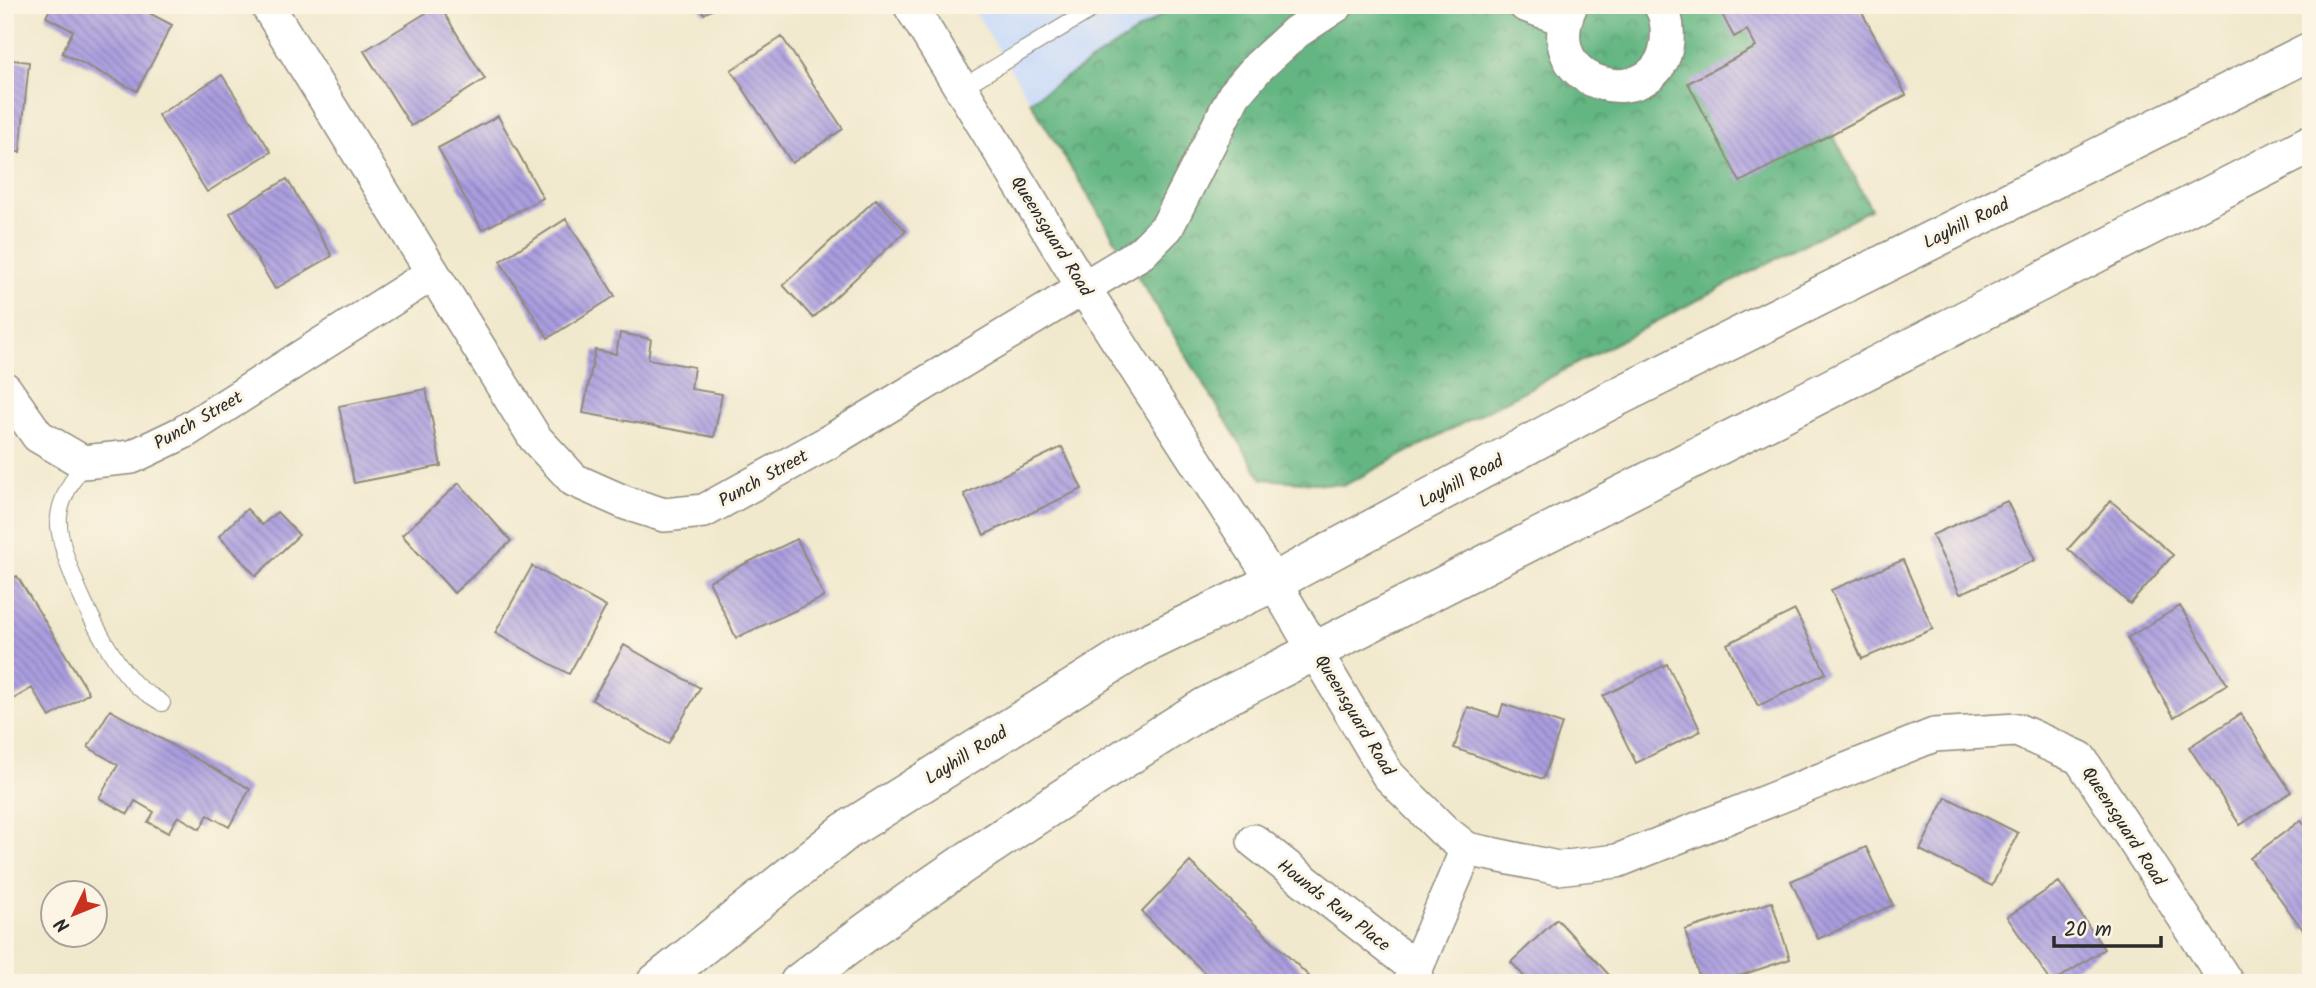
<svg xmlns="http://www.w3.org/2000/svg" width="2316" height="988" font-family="Kalam,sans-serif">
	<defs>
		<pattern id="forest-crowns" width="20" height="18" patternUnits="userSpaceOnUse" patternTransform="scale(1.75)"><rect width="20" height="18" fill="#64b682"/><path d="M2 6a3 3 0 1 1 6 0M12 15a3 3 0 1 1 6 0" fill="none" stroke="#53946b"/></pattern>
		<pattern id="building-back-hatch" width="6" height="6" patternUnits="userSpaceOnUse" patternTransform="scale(1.75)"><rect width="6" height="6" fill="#aa9ddf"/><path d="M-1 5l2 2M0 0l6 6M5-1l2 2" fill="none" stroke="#8b80b5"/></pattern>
	</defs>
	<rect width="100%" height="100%" fill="#fcf5e5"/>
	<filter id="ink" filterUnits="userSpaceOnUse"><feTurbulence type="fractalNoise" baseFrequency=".0143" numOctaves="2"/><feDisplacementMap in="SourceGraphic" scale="14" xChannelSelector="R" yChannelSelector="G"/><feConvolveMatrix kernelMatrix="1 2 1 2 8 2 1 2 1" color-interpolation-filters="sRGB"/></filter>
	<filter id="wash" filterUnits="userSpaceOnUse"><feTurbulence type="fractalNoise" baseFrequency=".00686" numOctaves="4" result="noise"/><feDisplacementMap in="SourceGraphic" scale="28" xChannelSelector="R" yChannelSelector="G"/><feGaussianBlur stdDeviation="1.57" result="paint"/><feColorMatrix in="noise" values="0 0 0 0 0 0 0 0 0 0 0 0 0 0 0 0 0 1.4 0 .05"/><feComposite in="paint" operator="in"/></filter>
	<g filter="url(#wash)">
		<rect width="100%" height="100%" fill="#f1e9cd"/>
		<!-- built -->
		<path fill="#cadcf9" d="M 971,5 L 1177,5 L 1030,101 Z"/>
		<!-- forest -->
		<path fill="url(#forest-crowns)" stroke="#487056" stroke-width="2" d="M 1177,5 L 1766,5 L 1871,209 L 1345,485 L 1262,479 L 1030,101 Z"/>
		<g id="blocks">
			<!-- building -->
			<path fill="url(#building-back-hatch)" d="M 52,5 L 134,5 L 172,25 L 137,91 L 62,53 L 73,31 L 46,17 Z
				M 439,5 L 485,79 L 411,126 L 364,51 Z
				M 699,5 L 721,5 L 704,14 Z
				M 1717,5 L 1858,5 L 1906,95 L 1740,182 L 1688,83 L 1756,47 L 1747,30 L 1734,37 Z
				M 782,37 L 843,129 L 792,163 L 731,70 Z
				M 5,59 L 29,62 L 20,152 L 5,150 Z
				M 222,75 L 271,152 L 207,192 L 158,115 Z
				M 498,116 L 543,198 L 482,230 L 438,148 Z
				M 287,179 L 332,256 L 275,289 L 230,213 Z
				M 876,199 L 906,231 L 813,318 L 783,285 Z
				M 566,219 L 615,296 L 548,338 L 500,261 Z
				M 620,333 L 651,339 L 648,359 L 694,367 L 691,389 L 722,394 L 714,437 L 583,413 L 595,350 L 616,354 Z
				M 426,389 L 441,466 L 354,483 L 339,406 Z
				M 1062,447 L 1082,489 L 984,535 L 964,494 Z
				M 459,483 L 511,541 L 454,593 L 402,535 Z
				M 2007,501 L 2035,560 L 1960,594 L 1932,535 Z
				M 2111,501 L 2173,555 L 2130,604 L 2068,549 Z
				M 247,509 L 262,525 L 277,512 L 299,535 L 256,576 L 219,536 Z
				M 797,539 L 824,597 L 736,638 L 709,581 Z
				M 1903,560 L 1933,629 L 1862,659 L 1831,590 Z
				M 532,566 L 606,607 L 569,674 L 495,633 Z
				M 17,576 L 89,693 L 50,717 L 32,688 L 5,704 L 5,582 Z
				M 2180,606 L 2227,684 L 2174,717 L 2127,638 Z
				M 1795,610 L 1826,673 L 1758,706 L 1727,644 Z
				M 624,645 L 700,688 L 668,744 L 592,700 Z
				M 1667,664 L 1701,731 L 1636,763 L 1603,696 Z
				M 1503,704 L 1562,724 L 1543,779 L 1454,748 L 1468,707 L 1499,717 Z
				M 110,710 L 250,789 L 229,827 L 208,815 L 200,829 L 178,816 L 168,833 L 148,822 L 154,812 L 135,801 L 128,814 L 99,798 L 118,765 L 88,747 Z
				M 2241,714 L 2291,792 L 2240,825 L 2189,747 Z
				M 1946,797 L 2018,833 L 1992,886 L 1920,850 Z
				M 2301,820 L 2311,835 L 2311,926 L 2304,931 L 2250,858 Z
				M 1866,847 L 1893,905 L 1818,939 L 1791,881 Z
				M 1190,862 L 1316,983 L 1215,983 L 1142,912 Z
				M 2059,882 L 2104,949 L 2052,983 L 2007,917 Z
				M 1772,902 L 1790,959 L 1718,983 L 1701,983 L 1685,930 Z
				M 1557,919 L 1610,976 L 1603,983 L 1530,983 L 1511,962 Z"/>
		</g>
	</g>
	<g filter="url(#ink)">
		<use href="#blocks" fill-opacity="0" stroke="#8e8a7c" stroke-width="2"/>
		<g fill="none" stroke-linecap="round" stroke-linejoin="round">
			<defs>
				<path id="service" d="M 961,88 L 1099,5
					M 83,462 C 74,479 61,497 59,516 C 55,554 107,658 136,685 C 143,692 154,697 162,703"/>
				<path id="minor" d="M 267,5 L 535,438 L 574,480 L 626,503 L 664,515 L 704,511 L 827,443 L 1141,253 L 1167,227 L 1234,95 L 1258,67 L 1296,32 L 1337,5
					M 910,5 L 1085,290 L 1274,582 L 1388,775 L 1443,830 L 1467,849 L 1558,868 L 1617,861 L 1934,735 L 2017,730 L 2080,758 L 2227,983
					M 1525,5 L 1564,19
					M 1571,5 C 1532,91 1661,116 1667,41 C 1668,28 1667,16 1660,5
					M 5,389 L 38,436 L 83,462 L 132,457 L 184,432 L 433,273
					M 1254,841 L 1415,968
					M 1410,983 L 1467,849"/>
				<path id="secondary" d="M 656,983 L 846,831 L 1137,648 L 1274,582 L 1607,402 L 2311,51
					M 799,983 C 928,882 1067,795 1205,707 L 2311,144"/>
			</defs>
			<!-- service casing -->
			<use href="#service" stroke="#8e8a7c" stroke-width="18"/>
			<!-- minor casing -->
			<use href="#minor" stroke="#8e8a7c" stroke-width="36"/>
			<!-- secondary casing -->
			<use href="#secondary" stroke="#8e8a7c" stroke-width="41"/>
			<!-- service -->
			<use href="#service" stroke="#fff" stroke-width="16"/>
			<!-- minor -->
			<use href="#minor" stroke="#fff" stroke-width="33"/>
			<!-- secondary -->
			<use href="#secondary" stroke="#fff" stroke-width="38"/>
		</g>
	</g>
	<g text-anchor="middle" stroke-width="6" stroke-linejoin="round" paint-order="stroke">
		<!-- street labels -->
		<g font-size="18" fill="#2b2b2b" stroke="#fcf5e5">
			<text transform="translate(1966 223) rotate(-26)" y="6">Layhill Road</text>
			<text transform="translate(1052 236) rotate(58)" y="6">Queensguard Road</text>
			<text transform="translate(198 420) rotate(-30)" y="6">Punch Street</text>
			<text transform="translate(763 478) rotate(-29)" y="6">Punch Street</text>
			<text transform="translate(1461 481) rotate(-28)" y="6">Layhill Road</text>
			<text transform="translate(1355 715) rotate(59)" y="6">Queensguard Road</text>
			<text transform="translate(966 755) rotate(-32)" y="6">Layhill Road</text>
			<text transform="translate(2124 826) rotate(57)" y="6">Queensguard Road</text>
			<text transform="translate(1334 905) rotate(38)" y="6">Hounds Run Place</text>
		</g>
	</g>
	<!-- margin -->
	<rect width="2316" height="988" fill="none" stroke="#fcf5e5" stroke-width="28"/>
	<!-- north arrow -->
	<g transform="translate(74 914) rotate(227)"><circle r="33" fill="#fcf5e5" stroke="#a8a49b" stroke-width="2"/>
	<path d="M0-5L12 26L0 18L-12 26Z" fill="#c8321e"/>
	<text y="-10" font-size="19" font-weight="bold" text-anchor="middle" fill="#2b2b2b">N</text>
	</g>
	<!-- scale -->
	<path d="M2054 936v10h107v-10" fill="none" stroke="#2b2b2b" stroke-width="3.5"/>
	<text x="2064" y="936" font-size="21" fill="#2b2b2b" stroke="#fcf5e5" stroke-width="5" paint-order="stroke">20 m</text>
</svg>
